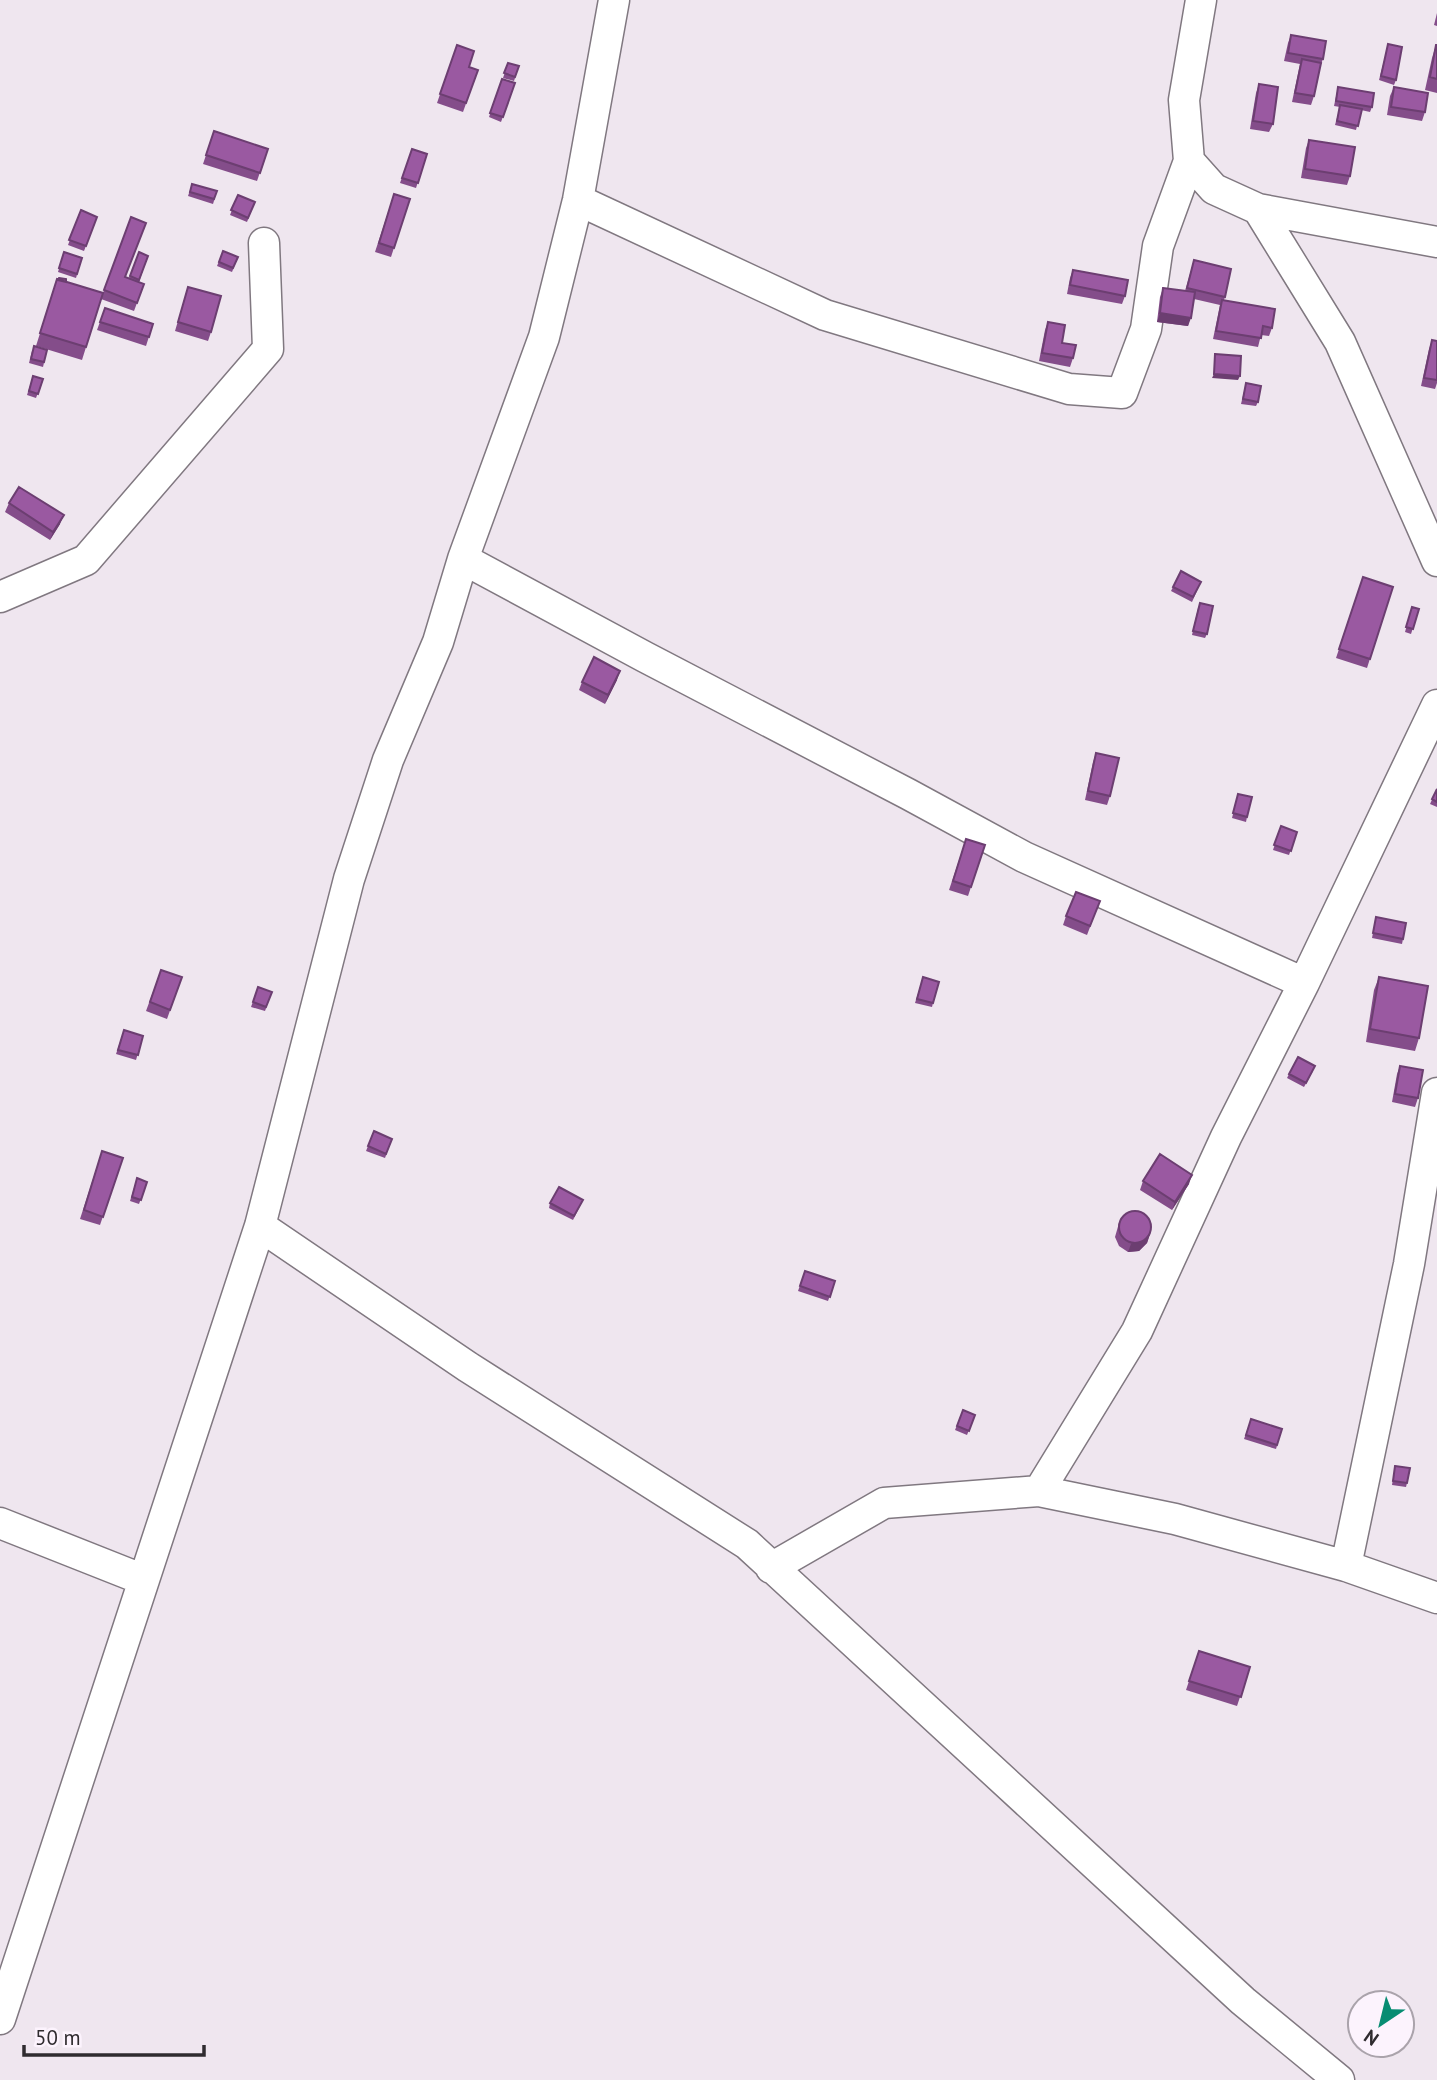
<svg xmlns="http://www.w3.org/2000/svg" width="1437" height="2080" font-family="'PT Sans',sans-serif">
	<rect width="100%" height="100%" fill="#efe6ef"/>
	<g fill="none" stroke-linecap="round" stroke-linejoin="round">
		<defs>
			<path id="minor" d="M 1201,0 L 1184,100 L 1189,161 L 1214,189 L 1258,209 L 1437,242
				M 578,200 L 825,315 L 1069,389 L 1122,393 L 1146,329 L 1158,246 L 1189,161
				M 1258,209 L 1340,342 L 1437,561
				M 463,559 L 645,657 L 908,794 L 1024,857 L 1304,983
				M 0,597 L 86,560 L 268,349 L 264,243
				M 260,1226 L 468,1367 L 747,1544 L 1243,2001 L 1339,2080
				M 1039,1491 L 1175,1519 L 1346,1566 L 1437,1598
				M 0,1523 L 144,1580
				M 1346,1566 L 1409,1264 L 1437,1093
				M 771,1568 L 884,1503 L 1039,1491 L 1137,1331 L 1226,1137 L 1304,983 L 1437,705
				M 0,2019 L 260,1226 L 349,879 L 388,760 L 438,642 L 463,559 L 544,337 L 578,200 L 614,0"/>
		</defs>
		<!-- minor casing -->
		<use href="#minor" stroke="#807880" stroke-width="33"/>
		<!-- minor -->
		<use href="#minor" stroke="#fff" stroke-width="30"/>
	</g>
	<!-- wall -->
	<path fill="#844d8a" d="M 1437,13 L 1437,26 L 1434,25 Z
		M 1291,35 L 1323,59 L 1320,67 L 1314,96 L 1311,105 L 1292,102 L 1300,64 L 1284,61 L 1288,43 Z
		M 457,45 L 469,67 L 478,70 L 463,112 L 437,103 Z
		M 1436,45 L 1437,45 L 1437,93 L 1425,90 L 1432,58 Z
		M 1387,49 L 1396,80 L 1394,85 L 1379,80 Z
		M 508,63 L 519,66 L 514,81 L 503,78 Z
		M 502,79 L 515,83 L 501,122 L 489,117 Z
		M 1259,84 L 1273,124 L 1269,132 L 1250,129 L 1256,93 Z
		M 1338,87 L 1372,107 L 1370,112 L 1361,110 L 1356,130 L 1335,125 L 1340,107 L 1334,106 Z
		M 1394,87 L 1425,112 L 1422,121 L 1387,115 L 1390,96 Z
		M 214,131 L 268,149 L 257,181 L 203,164 Z
		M 1309,140 L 1350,176 L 1347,185 L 1301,178 L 1306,148 Z
		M 412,149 L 427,154 L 416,188 L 400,183 Z
		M 192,184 L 217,191 L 213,204 L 188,196 Z
		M 394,194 L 410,199 L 391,257 L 375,252 Z
		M 238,195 L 255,202 L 247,222 L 230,215 Z
		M 81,210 L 97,217 L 84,251 L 68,245 Z
		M 131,217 L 126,277 L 129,278 L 139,252 L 148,256 L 139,282 L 144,284 L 134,311 L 101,299 L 82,360 L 36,346 L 57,279 L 103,293 Z
		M 223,251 L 238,257 L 232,272 L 217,266 Z
		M 64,252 L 82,258 L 76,278 L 58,272 Z
		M 1194,260 L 1225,297 L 1224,300 L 1272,328 L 1269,336 L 1261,335 L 1258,347 L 1213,339 L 1220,305 L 1194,299 L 1188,326 L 1157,322 L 1160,297 L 1163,288 L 1185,291 Z
		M 1073,270 L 1125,296 L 1122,304 L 1067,294 L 1070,278 Z
		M 188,287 L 211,332 L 208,341 L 175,331 Z
		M 105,308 L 153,324 L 146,346 L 97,330 Z
		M 1048,322 L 1073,358 L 1070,367 L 1039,361 L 1045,330 Z
		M 1432,340 L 1437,341 L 1437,383 L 1435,389 L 1421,386 L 1429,349 Z
		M 47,350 L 43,367 L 29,363 L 32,351 Z
		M 33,376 L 43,379 L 36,398 L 27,395 Z
		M 1246,383 L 1258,402 L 1256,406 L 1241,404 Z
		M 9,503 L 60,524 L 50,540 L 5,512 Z
		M 1363,577 L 1393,587 L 1367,668 L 1336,658 Z
		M 1201,582 L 1192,602 L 1171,591 L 1173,587 Z
		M 1412,607 L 1419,609 L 1411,634 L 1405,632 Z
		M 1198,608 L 1207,634 L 1205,638 L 1192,635 Z
		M 617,680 L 605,704 L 579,690 L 582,682 Z
		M 1096,753 L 1110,796 L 1107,805 L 1085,800 L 1093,762 Z
		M 1437,789 L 1437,807 L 1430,804 Z
		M 1238,794 L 1247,817 L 1246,822 L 1232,818 Z
		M 1281,826 L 1297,832 L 1289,855 L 1273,850 Z
		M 966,839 L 985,845 L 968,896 L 949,890 Z
		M 1100,901 L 1087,935 L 1063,925 L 1066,916 Z
		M 1376,917 L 1403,939 L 1402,944 L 1372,938 Z
		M 161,970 L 182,977 L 167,1019 L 146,1011 Z
		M 923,977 L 933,1003 L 932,1007 L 915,1003 Z
		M 1379,977 L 1419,1038 L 1415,1051 L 1366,1042 L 1374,990 Z
		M 258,987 L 272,992 L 265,1011 L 251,1007 Z
		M 124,1030 L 143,1036 L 136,1060 L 116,1054 Z
		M 1400,1066 L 1418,1098 L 1415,1107 L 1392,1102 L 1397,1074 Z
		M 1313,1071 L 1304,1087 L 1287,1078 L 1289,1074 Z
		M 374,1131 L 392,1139 L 385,1158 L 366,1151 Z
		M 102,1151 L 123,1158 L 100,1225 L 80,1219 Z
		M 137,1178 L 147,1182 L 139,1204 L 130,1201 Z
		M 1143,1181 L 1189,1184 L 1172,1210 L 1140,1190 Z
		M 583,1200 L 573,1220 L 549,1208 L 550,1203 Z
		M 1119,1223 L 1150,1234 L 1147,1243 L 1139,1251 L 1128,1252 L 1119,1246 L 1115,1237 Z
		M 805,1271 L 835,1281 L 828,1301 L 798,1291 Z
		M 963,1410 L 975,1415 L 967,1435 L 955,1430 Z
		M 1251,1419 L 1282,1429 L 1276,1449 L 1244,1439 Z
		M 1395,1466 L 1407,1483 L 1406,1487 L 1392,1485 Z
		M 1199,1651 L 1250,1667 L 1237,1706 L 1186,1690 Z"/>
	<!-- shaded-wall -->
	<path fill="#6c3e71" d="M 1160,313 L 1191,318 L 1188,326 L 1157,322 Z
		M 1214,374 L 1240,376 L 1238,380 L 1212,378 Z
		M 64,515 L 60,524 L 50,540 L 53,532 Z
		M 620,671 L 617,680 L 605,704 L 608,695 Z
		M 1192,1175 L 1189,1184 L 1172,1210 L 1175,1202 Z
		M 1150,1234 L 1147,1243 L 1139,1251 L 1128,1252 L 1131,1244 Z"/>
	<!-- building -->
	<path fill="#9a59a1" stroke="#6c3e71" stroke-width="2" d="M 1291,35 L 1326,41 L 1323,59 L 1288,53 Z
		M 1388,44 L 1402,47 L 1396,80 L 1381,76 Z
		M 457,45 L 474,51 L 469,67 L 478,70 L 466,103 L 440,94 Z
		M 1436,45 L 1437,45 L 1437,79 L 1430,77 Z
		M 1302,59 L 1321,63 L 1314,96 L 1295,93 Z
		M 508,63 L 519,66 L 515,77 L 504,73 Z
		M 502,79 L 515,83 L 503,117 L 490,113 Z
		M 1259,84 L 1278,87 L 1273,124 L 1253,121 Z
		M 1338,87 L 1374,93 L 1372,107 L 1336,101 Z
		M 1394,87 L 1428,93 L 1425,112 L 1391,107 Z
		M 1340,105 L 1362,109 L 1358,126 L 1337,121 Z
		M 214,131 L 268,149 L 260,173 L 206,155 Z
		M 1309,140 L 1355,147 L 1350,176 L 1305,169 Z
		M 412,149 L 427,154 L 418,183 L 402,178 Z
		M 192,184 L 217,191 L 214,199 L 190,192 Z
		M 394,194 L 410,199 L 394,248 L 379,243 Z
		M 238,195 L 255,202 L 248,218 L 231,210 Z
		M 81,210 L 97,217 L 86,246 L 69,240 Z
		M 131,217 L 146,223 L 125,277 L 144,284 L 137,303 L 104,290 Z
		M 223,251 L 238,257 L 233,268 L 219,262 Z
		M 64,252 L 82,258 L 77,274 L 59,268 Z
		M 139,252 L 148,256 L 139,280 L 130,276 Z
		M 1194,260 L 1231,269 L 1225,297 L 1187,288 Z
		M 1073,270 L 1128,280 L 1125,296 L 1070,285 Z
		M 59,278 L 66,279 L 66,282 L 58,280 Z
		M 57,279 L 103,293 L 86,347 L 40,333 Z
		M 188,287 L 221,296 L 211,332 L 178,322 Z
		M 1163,288 L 1195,292 L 1191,318 L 1160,313 Z
		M 1222,300 L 1275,309 L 1272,328 L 1263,326 L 1261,338 L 1216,331 Z
		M 105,308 L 153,324 L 149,337 L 100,322 Z
		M 1048,322 L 1065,325 L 1062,343 L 1076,345 L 1073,358 L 1042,353 Z
		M 1432,340 L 1437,341 L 1437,380 L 1424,378 Z
		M 34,346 L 47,350 L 44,362 L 31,359 Z
		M 1215,354 L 1241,356 L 1240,376 L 1214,374 Z
		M 33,376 L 43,379 L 38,394 L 29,391 Z
		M 1246,383 L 1261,386 L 1258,402 L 1243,399 Z
		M 19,487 L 64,515 L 53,532 L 9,503 Z
		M 1181,571 L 1201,582 L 1193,597 L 1173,587 Z
		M 1363,577 L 1393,587 L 1370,659 L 1339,649 Z
		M 1200,603 L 1213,606 L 1207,634 L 1193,631 Z
		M 1412,607 L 1419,609 L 1413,629 L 1406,627 Z
		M 594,657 L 620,671 L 608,695 L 582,682 Z
		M 1096,753 L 1119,758 L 1110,796 L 1088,791 Z
		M 1437,789 L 1437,802 L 1432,799 Z
		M 1238,794 L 1252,797 L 1247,817 L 1233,813 Z
		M 1281,826 L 1297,832 L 1291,851 L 1274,845 Z
		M 966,839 L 985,845 L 971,887 L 953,881 Z
		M 1076,892 L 1100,901 L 1090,926 L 1066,916 Z
		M 1376,917 L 1406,923 L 1403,939 L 1373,933 Z
		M 161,970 L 182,977 L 170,1010 L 150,1002 Z
		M 923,977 L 939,982 L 933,1003 L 917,999 Z
		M 1379,977 L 1428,986 L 1419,1038 L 1370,1029 Z
		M 258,987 L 272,992 L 266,1007 L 253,1002 Z
		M 124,1030 L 143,1036 L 138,1055 L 118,1050 Z
		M 1298,1057 L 1315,1066 L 1306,1083 L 1289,1074 Z
		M 1400,1066 L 1423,1070 L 1418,1098 L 1395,1094 Z
		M 374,1131 L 392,1139 L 386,1154 L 368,1146 Z
		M 102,1151 L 123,1158 L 103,1217 L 84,1210 Z
		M 1160,1154 L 1192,1175 L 1175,1202 L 1143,1181 Z
		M 137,1178 L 147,1182 L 141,1200 L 132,1197 Z
		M 559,1187 L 583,1200 L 574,1216 L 550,1203 Z
		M1119 1227a16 16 0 1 1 32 0a16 16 0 1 1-32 0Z
		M 805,1271 L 835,1281 L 830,1297 L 800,1286 Z
		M 963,1410 L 975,1415 L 969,1431 L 957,1426 Z
		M 1251,1419 L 1282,1429 L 1277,1445 L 1246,1435 Z
		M 1395,1466 L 1410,1468 L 1407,1483 L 1393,1481 Z
		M 1199,1651 L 1250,1667 L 1241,1697 L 1189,1681 Z"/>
	<!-- north arrow -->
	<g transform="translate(1381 2024) rotate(215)"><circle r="33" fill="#fcf3fd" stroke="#aaa3ab" stroke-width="2"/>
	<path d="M0-5L12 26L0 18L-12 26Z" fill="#078c72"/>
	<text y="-10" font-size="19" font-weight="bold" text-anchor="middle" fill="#2f2b2f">N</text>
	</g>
	<!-- scale -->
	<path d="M24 2045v10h180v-10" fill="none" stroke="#2f2b2f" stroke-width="3.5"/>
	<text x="35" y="2045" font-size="21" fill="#2f2b2f" stroke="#fcf3fd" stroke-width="5" paint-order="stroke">50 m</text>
</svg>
